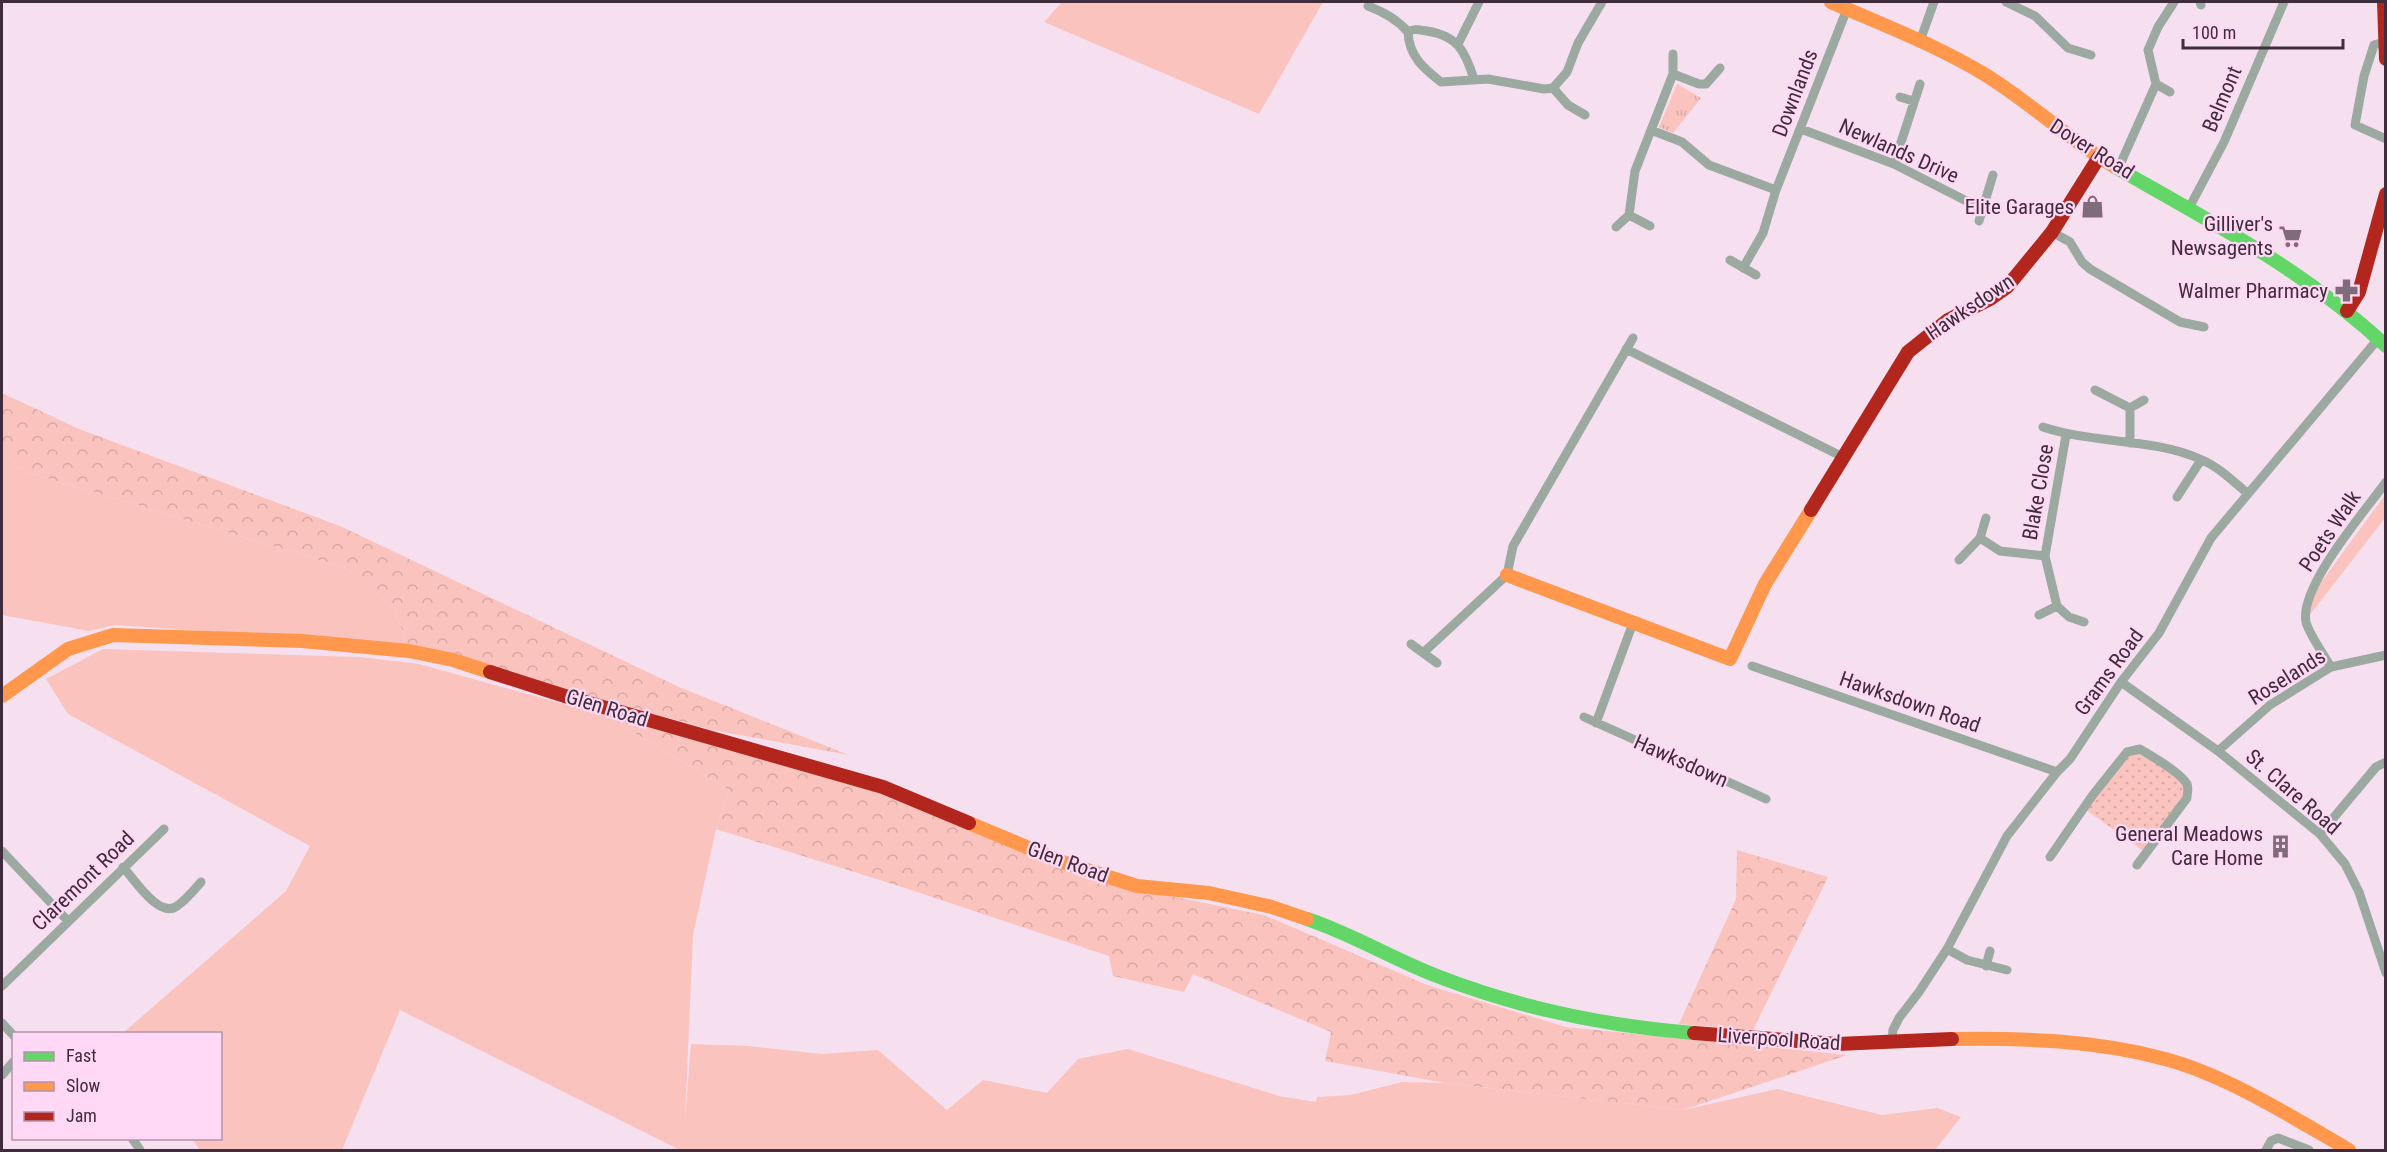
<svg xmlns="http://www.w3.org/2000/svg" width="2387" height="1152" font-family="'Roboto Condensed',sans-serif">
	<defs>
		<pattern id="forest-crowns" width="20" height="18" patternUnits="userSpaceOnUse" patternTransform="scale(1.5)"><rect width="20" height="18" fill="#fac3be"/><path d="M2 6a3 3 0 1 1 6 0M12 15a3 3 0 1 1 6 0" fill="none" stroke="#d7a8a4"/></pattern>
		<pattern id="park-tufts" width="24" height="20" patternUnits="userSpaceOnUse" patternTransform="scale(1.5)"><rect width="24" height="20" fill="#fac3be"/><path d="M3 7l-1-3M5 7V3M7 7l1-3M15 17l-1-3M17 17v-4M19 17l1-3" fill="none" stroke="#d7a8a4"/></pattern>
		<pattern id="garden-dots" width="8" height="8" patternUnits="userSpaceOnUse" patternTransform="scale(1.5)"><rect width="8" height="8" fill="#fac3be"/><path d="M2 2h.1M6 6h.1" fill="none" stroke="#d7a8a4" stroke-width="1.8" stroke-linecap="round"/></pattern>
	</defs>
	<rect width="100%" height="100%" fill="#f6e0f0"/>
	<!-- grass -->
	<path fill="#fac3be" d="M 1062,2 L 1323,2 L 1259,114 L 1044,22 Z
		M 2,460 L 27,472 L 346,568 L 393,607 L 408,645 L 115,625 L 89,631 L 2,615 Z
		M 2385,495 L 2385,518 L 2309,616 L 2314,592 Z
		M 103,649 L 360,657 L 419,664 L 607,716 L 729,790 L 716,829 L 693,935 L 685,1119 L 691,1044 L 748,1046 L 821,1054 L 878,1050 L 947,1110 L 983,1080 L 1047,1093 L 1078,1059 L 1128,1049 L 1279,1096 L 1316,1102 L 1317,1097 L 1351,1095 L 1402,1082 L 1445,1083 L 1683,1110 L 1777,1089 L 1882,1115 L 1937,1108 L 1961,1117 L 1935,1150 L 680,1150 L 400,1010 L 342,1150 L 200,1150 L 192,1139 L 220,1138 L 220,1034 L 123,1033 L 286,891 L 310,846 L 68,714 L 46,679 Z"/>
	<!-- forest -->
	<path fill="url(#forest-crowns)" d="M 2,393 L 79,429 L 340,526 L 679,687 L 849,755 L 712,730 L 408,645 L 393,607 L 346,568 L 27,472 L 2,460 Z
		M 607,716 L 882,792 L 1086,879 L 1264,915 L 1427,985 L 1566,1027 L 1847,1055 L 1683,1110 L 1445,1083 L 1325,1061 L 1331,1032 L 1193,974 L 1184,992 L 1113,976 L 1109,956 L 899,886 L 716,829 L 729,790 Z
		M 1737,850 L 1828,877 L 1753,1030 L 1679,1024 L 1736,899 Z"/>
	<!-- park -->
	<path fill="url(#park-tufts)" d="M 1677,84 L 1701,98 L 1673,133 L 1659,127 Z"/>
	<!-- garden -->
	<path fill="url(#garden-dots)" d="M 2133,749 L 2185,782 L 2187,798 L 2145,852 L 2083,808 Z"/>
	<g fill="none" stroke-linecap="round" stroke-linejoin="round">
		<!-- street -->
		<path stroke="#9ca9a1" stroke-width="9" d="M 2006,2 L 2035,16 L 2068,48 L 2091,55
			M 2200,2 L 2201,5
			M 1368,6 C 1384,12 1397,19 1408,32
			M 1920,41 L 1934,2
			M 2384,42 L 2374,45 L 2364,76 L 2355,125 L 2386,139
			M 1458,44 L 1479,2
			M 1673,74 L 1699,84 L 1706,84 L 1720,68
			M 1474,79 C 1465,51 1458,36 1427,31 C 1419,30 1414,28 1408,32 C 1409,56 1423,68 1441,82 L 1488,79 L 1544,89 L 1553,88 L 1567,72 L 1578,43 L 1602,2
			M 2156,84 L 2170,92
			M 1553,88 L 1568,105 L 1585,115
			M 1900,97 L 1913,101
			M 1801,129 L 1894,164 L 1982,209
			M 1651,130 L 1682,142 L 1709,165 L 1776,190
			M 1894,164 L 1920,84
			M 2119,167 L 2156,84 L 2148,50 L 2158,27 L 2174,2
			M 2189,208 L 2224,142 L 2284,2
			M 1629,215 L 1650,226
			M 1979,221 L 1993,175
			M 1616,227 L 1629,215 L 1635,171 L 1673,74 L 1673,54
			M 2052,232 L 2070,242 L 2082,262 L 2090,269 L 2180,322 L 2204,327
			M 1730,260 L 1756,275
			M 1743,268 L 1763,233 L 1776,190 L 1847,9
			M 1626,349 L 1843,457
			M 2095,390 L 2130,408
			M 2130,408 L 2144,400
			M 2043,427 C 2093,444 2153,438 2200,459 C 2219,467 2233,481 2248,494
			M 2066,435 L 2045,556 L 2057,606 L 2069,617 L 2084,622
			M 2130,443 L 2130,408
			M 2177,497 L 2201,460
			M 1980,538 L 2000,551 L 2045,556
			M 1959,560 L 1980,538 L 1986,518
			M 2039,615 L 2057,606
			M 1411,644 L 1437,663
			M 1423,653 L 1507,575 L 1513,546 L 1633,338
			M 1752,666 L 2057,772
			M 2331,667 C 2324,655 2309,634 2306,622 C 2299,587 2365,511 2386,482
			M 2121,682 L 2218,751 L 2320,834 L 2345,864 L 2359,892 L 2386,973
			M 1584,717 L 1766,799
			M 1596,723 L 1633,623
			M 2218,751 L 2270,705 L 2331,667 L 2386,655
			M 2320,834 L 2376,767 L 2386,762
			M 2,851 L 67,920
			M 2050,857 L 2092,796 L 2127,752 L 2140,749 C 2153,757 2180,772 2187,784 C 2189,789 2187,793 2187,798 L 2137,865
			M 123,867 C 135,880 159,919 177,906 C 186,900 194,890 201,882
			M 1947,949 L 1967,960 L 2007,970
			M 1986,966 L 1990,951
			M 2,986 L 164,829
			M 2,1023 L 14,1036
			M 1892,1040 L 1893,1030 L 1899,1018 L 1919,992 L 1947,949 L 2007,836 L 2057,772 L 2070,759 L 2121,682 L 2159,633 L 2211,538 L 2378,339
			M 2,1075 L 14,1061
			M 132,1138 L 140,1150
			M 2266,1150 L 2271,1141 L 2278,1138 L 2309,1150"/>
		<!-- fast -->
		<path stroke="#63d668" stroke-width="14" d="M 2115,167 C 2210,221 2306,271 2386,346
			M 1307,919 C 1352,934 1393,959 1437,976 C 1519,1008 1606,1026 1694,1033"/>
		<!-- slow -->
		<path stroke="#ff974d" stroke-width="14" d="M 1831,2 C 1883,25 1936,45 1984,74 C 2030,102 2069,140 2115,167
			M 1507,575 L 1730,659 L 1765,584 L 1811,510
			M 2,696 L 68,649 L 113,635 L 302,641 L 409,651 L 453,660 L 490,672
			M 969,823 L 1065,863 L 1137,886 L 1209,893 L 1272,907 L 1307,919
			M 1952,1039 C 2023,1038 2096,1040 2165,1059 C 2226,1075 2294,1118 2349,1150"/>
		<!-- jam -->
		<path stroke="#b3261e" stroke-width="14" d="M 2384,2 L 2386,59
			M 2347,311 L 2359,292 L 2386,194
			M 1811,510 L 1908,352 L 1948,320 L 1990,299 L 2007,287 L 2052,232 L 2099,157
			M 490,672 L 568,697 L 883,787 L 969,823
			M 1694,1033 L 1837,1044 L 1952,1039"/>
	</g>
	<!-- icons -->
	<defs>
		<symbol id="shop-bare" viewBox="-9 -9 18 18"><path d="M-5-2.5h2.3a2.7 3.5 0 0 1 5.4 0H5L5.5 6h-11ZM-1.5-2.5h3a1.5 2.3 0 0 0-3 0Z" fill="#7f6c7a" stroke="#fed8f4" stroke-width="2.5" paint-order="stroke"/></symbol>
		<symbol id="supermarket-bare" viewBox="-9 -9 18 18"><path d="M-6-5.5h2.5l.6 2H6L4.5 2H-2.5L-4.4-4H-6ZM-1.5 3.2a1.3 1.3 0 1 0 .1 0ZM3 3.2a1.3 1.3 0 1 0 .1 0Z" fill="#7f6c7a" stroke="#fed8f4" stroke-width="2.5" paint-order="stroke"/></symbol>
		<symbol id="pharmacy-bare" viewBox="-9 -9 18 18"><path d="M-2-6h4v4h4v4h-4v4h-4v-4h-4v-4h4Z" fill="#7f6c7a" stroke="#fed8f4" stroke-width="2.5" paint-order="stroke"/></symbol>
		<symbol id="building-bare" viewBox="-9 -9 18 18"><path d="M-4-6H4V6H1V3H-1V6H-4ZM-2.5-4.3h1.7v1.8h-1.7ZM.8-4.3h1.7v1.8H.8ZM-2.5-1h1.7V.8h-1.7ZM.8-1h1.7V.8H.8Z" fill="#7f6c7a" stroke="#fed8f4" stroke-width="2.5" paint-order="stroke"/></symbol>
	</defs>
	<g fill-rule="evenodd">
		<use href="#shop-bare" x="2076" y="190" width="33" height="33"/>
		<use href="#supermarket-bare" x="2274" y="220" width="33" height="33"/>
		<use href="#pharmacy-bare" x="2330" y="274" width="33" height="33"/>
		<use href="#building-bare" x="2264" y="830" width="33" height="33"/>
	</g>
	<g text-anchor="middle" stroke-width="4.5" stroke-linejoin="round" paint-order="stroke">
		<!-- street labels -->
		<g font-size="21" fill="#3f2d3b" stroke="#fed8f4">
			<text transform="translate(1795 93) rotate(-69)" y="7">Downlands</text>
			<text transform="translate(2222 99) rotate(-67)" y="7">Belmont</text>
			<text transform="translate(2092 149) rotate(32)" y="7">Dover Road</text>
			<text transform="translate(1899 151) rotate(24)" y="7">Newlands Drive</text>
			<text transform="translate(1970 307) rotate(-34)" y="7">Hawksdown</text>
			<text transform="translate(2038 492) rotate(-80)" y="7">Blake Close</text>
			<text transform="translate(2330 531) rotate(-56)" y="7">Poets Walk</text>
			<text transform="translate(2109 672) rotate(-54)" y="7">Grams Road</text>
			<text transform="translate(2287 677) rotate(-32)" y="7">Roselands</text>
			<text transform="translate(1910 702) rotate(19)" y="7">Hawksdown Road</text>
			<text transform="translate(607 708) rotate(17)" y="7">Glen Road</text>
			<text transform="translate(1681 761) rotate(24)" y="7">Hawksdown</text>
			<text transform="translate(2293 792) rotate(41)" y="7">St. Clare Road</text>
			<text transform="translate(1068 862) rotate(20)" y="7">Glen Road</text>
			<text transform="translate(83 881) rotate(-44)" y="7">Claremont Road</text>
			<text transform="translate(1779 1039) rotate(4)" y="7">Liverpool Road</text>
		</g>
		<!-- poi labels -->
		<g font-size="21" fill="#3f2d3b" stroke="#fed8f4" text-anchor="end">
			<text x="2074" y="214">Elite Garages</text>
			<text x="2273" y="231">Gilliver's<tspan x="2273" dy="24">Newsagents</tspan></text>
			<text x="2328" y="298">Walmer Pharmacy</text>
			<text x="2263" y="841">General Meadows<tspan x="2263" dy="24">Care Home</tspan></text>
		</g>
	</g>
	<!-- border -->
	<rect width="2387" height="1152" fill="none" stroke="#3f2d3b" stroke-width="6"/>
	<!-- legend -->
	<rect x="12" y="1032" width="210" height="108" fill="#fed8f4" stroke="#b294aa" stroke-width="1.5"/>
	<rect x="24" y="1052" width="30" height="9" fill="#63d668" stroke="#b294aa" stroke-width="1.5"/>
	<text x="66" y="1062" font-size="18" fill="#3f2d3b">Fast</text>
	<rect x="24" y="1082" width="30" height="9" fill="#ff974d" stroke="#b294aa" stroke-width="1.5"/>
	<text x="66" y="1092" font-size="18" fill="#3f2d3b">Slow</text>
	<rect x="24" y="1112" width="30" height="9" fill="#b3261e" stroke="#b294aa" stroke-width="1.5"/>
	<text x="66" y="1122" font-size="18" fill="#3f2d3b">Jam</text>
	<!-- scale -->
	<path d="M2183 39v9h160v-9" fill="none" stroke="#3f2d3b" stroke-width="3"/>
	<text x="2192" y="39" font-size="18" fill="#3f2d3b" stroke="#fed8f4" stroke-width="4.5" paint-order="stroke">100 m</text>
</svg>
